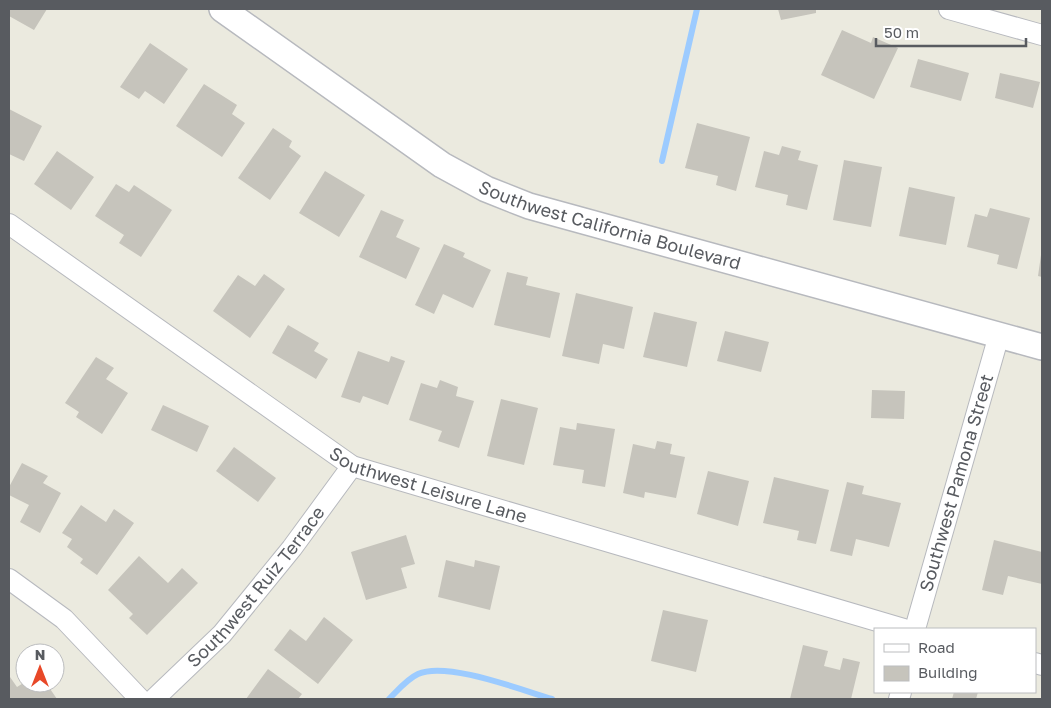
<svg xmlns="http://www.w3.org/2000/svg" width="1051" height="708" font-family="'Golos Text',sans-serif">
	<rect width="100%" height="100%" fill="#ebeadf"/>
	<g fill="none" stroke-linecap="round" stroke-linejoin="round">
		<!-- stream -->
		<path stroke="#9ccbff" stroke-width="6" d="M 662,161 L 697,9
			M 389,699 C 398,690 407,679 418,674 C 447,661 521,690 552,699"/>
	</g>
	<!-- building -->
	<path fill="#c6c4bc" d="M 9,9 L 47,9 L 34,30 L 9,16 Z
		M 778,9 L 816,9 L 816,13 L 781,20 Z
		M 842,30 L 871,43 L 873,37 L 898,48 L 874,99 L 821,75 Z
		M 150,43 L 188,69 L 164,104 L 145,91 L 139,99 L 120,87 Z
		M 918,59 L 969,73 L 961,101 L 910,87 Z
		M 1000,73 L 1040,82 L 1033,108 L 995,98 Z
		M 204,84 L 237,105 L 232,114 L 245,123 L 222,157 L 176,126 Z
		M 9,109 L 42,126 L 24,161 L 9,154 Z
		M 697,123 L 750,137 L 736,191 L 716,185 L 718,176 L 685,168 Z
		M 273,128 L 292,141 L 289,147 L 301,156 L 270,200 L 238,178 Z
		M 782,146 L 801,151 L 798,160 L 818,165 L 807,210 L 786,205 L 788,195 L 755,187 L 764,151 L 779,155 Z
		M 57,151 L 94,177 L 71,210 L 34,184 Z
		M 844,160 L 882,167 L 871,227 L 833,220 Z
		M 325,171 L 365,195 L 339,237 L 299,213 Z
		M 116,184 L 129,192 L 134,185 L 172,210 L 141,257 L 119,243 L 124,235 L 95,216 Z
		M 909,187 L 955,197 L 946,245 L 899,236 Z
		M 990,208 L 1030,218 L 1017,269 L 997,264 L 999,255 L 967,247 L 975,214 L 987,217 Z
		M 381,210 L 404,220 L 396,237 L 420,248 L 406,279 L 359,257 Z
		M 444,244 L 465,253 L 463,257 L 491,270 L 473,308 L 443,294 L 434,314 L 415,305 Z
		M 1041,255 L 1042,256 L 1042,277 L 1038,276 Z
		M 507,272 L 528,277 L 526,285 L 560,293 L 550,338 L 494,325 Z
		M 264,274 L 285,289 L 250,338 L 213,311 L 238,275 L 255,286 Z
		M 576,293 L 633,307 L 624,349 L 603,344 L 599,364 L 562,356 Z
		M 654,312 L 697,322 L 687,367 L 643,357 Z
		M 288,325 L 319,343 L 314,351 L 328,359 L 316,379 L 272,353 Z
		M 725,331 L 769,342 L 761,372 L 717,361 Z
		M 358,351 L 389,362 L 391,356 L 405,361 L 388,405 L 363,396 L 360,403 L 341,397 Z
		M 96,357 L 114,368 L 106,379 L 128,393 L 102,434 L 76,417 L 79,412 L 65,403 Z
		M 440,380 L 458,387 L 456,396 L 474,401 L 459,448 L 438,441 L 442,431 L 409,420 L 421,383 L 437,388 Z
		M 872,390 L 905,391 L 904,419 L 871,418 Z
		M 501,399 L 538,408 L 524,465 L 487,456 Z
		M 163,405 L 209,426 L 197,452 L 151,430 Z
		M 577,423 L 615,429 L 605,487 L 582,483 L 584,470 L 553,465 L 560,427 L 576,430 Z
		M 657,441 L 672,444 L 670,454 L 685,457 L 676,498 L 645,492 L 644,498 L 623,493 L 633,444 L 655,449 Z
		M 234,447 L 276,478 L 258,502 L 216,471 Z
		M 22,463 L 48,476 L 43,483 L 61,493 L 40,533 L 20,522 L 29,505 L 9,495 L 9,487 Z
		M 708,471 L 749,481 L 738,526 L 697,514 Z
		M 774,477 L 829,490 L 816,544 L 797,540 L 799,531 L 763,523 Z
		M 847,482 L 864,486 L 862,494 L 901,503 L 889,547 L 856,539 L 852,556 L 830,551 Z
		M 81,505 L 106,522 L 114,509 L 134,523 L 97,575 L 80,563 L 83,559 L 67,547 L 72,539 L 62,533 Z
		M 406,535 L 415,564 L 401,568 L 407,588 L 366,600 L 351,552 Z
		M 994,540 L 1042,552 L 1042,584 L 1008,576 L 1003,595 L 982,590 Z
		M 139,556 L 168,583 L 182,568 L 198,583 L 147,635 L 129,618 L 133,614 L 108,590 Z
		M 446,560 L 474,567 L 475,560 L 500,566 L 490,610 L 438,597 Z
		M 663,610 L 708,620 L 696,672 L 651,661 Z
		M 324,617 L 353,640 L 318,684 L 274,650 L 290,629 L 306,641 Z
		M 803,645 L 828,651 L 824,666 L 840,670 L 843,658 L 860,662 L 851,699 L 790,699 Z
		M 268,669 L 302,694 L 298,699 L 246,699 Z
		M 10,677 L 17,687 L 25,682 L 46,683 L 57,699 L 9,699 Z
		M 954,692 L 978,692 L 976,699 L 952,699 Z"/>
	<g fill="none" stroke-linecap="round" stroke-linejoin="round">
		<defs>
			<g id="minor">
				<path d="M 949,9 L 1042,35"/>
				<path id="s1" d="M 9,224 L 352,466 L 904,629"/>
				<path d="M 9,579 L 64,619 L 140,699"/>
				<path id="s2" d="M 915,629 L 999,335"/>
				<path d="M 1035,663 L 1042,665"/>
				<path id="s3" d="M 154,699 L 222,634 L 292,548 L 352,466"/>
				<path d="M 899,699 L 901,692"/>
			</g>
			<g id="tertiary">
				<path id="s4" d="M 222,9 L 442,165 L 486,189 L 529,206 L 1042,347"/>
			</g>
		</defs>
		<!-- minor casing -->
		<use href="#minor" stroke="#b7b9be" stroke-width="22"/>
		<!-- tertiary casing -->
		<use href="#tertiary" stroke="#b7b9be" stroke-width="28"/>
		<!-- minor -->
		<use href="#minor" stroke="#fff" stroke-width="20"/>
		<!-- tertiary -->
		<use href="#tertiary" stroke="#fff" stroke-width="25"/>
	</g>
	<g text-anchor="middle" stroke-width="5" stroke-linejoin="round" paint-order="stroke">
		<!-- street labels -->
		<g font-size="18" fill="#585b60" stroke="#fff">
			<text dy="6" stroke="none"><textPath href="#s4" startOffset="449">Southwest California Boulevard</textPath></text>
			<text dy="6" stroke="none"><textPath href="#s2" startOffset="152">Southwest Pamona Street</textPath></text>
			<text dy="6" stroke="none"><textPath href="#s1" startOffset="498">Southwest Leisure Lane</textPath></text>
			<text dy="6" stroke="none"><textPath href="#s3" startOffset="152">Southwest Ruiz Terrace</textPath></text>
		</g>
	</g>
	<!-- border -->
	<rect width="1051" height="708" fill="none" stroke="#585b60" stroke-width="20"/>
	<!-- legend -->
	<rect x="874" y="628" width="162" height="65" fill="#ffffff" stroke="#bcbdbf"/>
	<rect x="884" y="644" width="25" height="8" fill="#ffffff" stroke="#bcbdbf"/>
	<text x="918" y="653" font-size="15" fill="#585b60">Road</text>
	<rect x="884" y="666" width="25" height="15" fill="#c6c4bc" stroke="#bcbdbf"/>
	<text x="918" y="678" font-size="15" fill="#585b60">Building</text>
	<!-- north arrow -->
	<g transform="translate(40 668)"><circle r="24" fill="#ffffff" stroke="#bcbdbf"/>
	<path d="M0-4L9 19L0 12L-9 19Z" fill="#e84828"/>
	<text y="-8" font-size="14" font-weight="bold" text-anchor="middle" fill="#585b60">N</text>
	</g>
	<!-- scale -->
	<path d="M876 38v8h150v-8" fill="none" stroke="#585b60" stroke-width="2.5"/>
	<text x="884" y="38" font-size="15" fill="#585b60" stroke="#ffffff" stroke-width="4" paint-order="stroke">50 m</text>
</svg>
